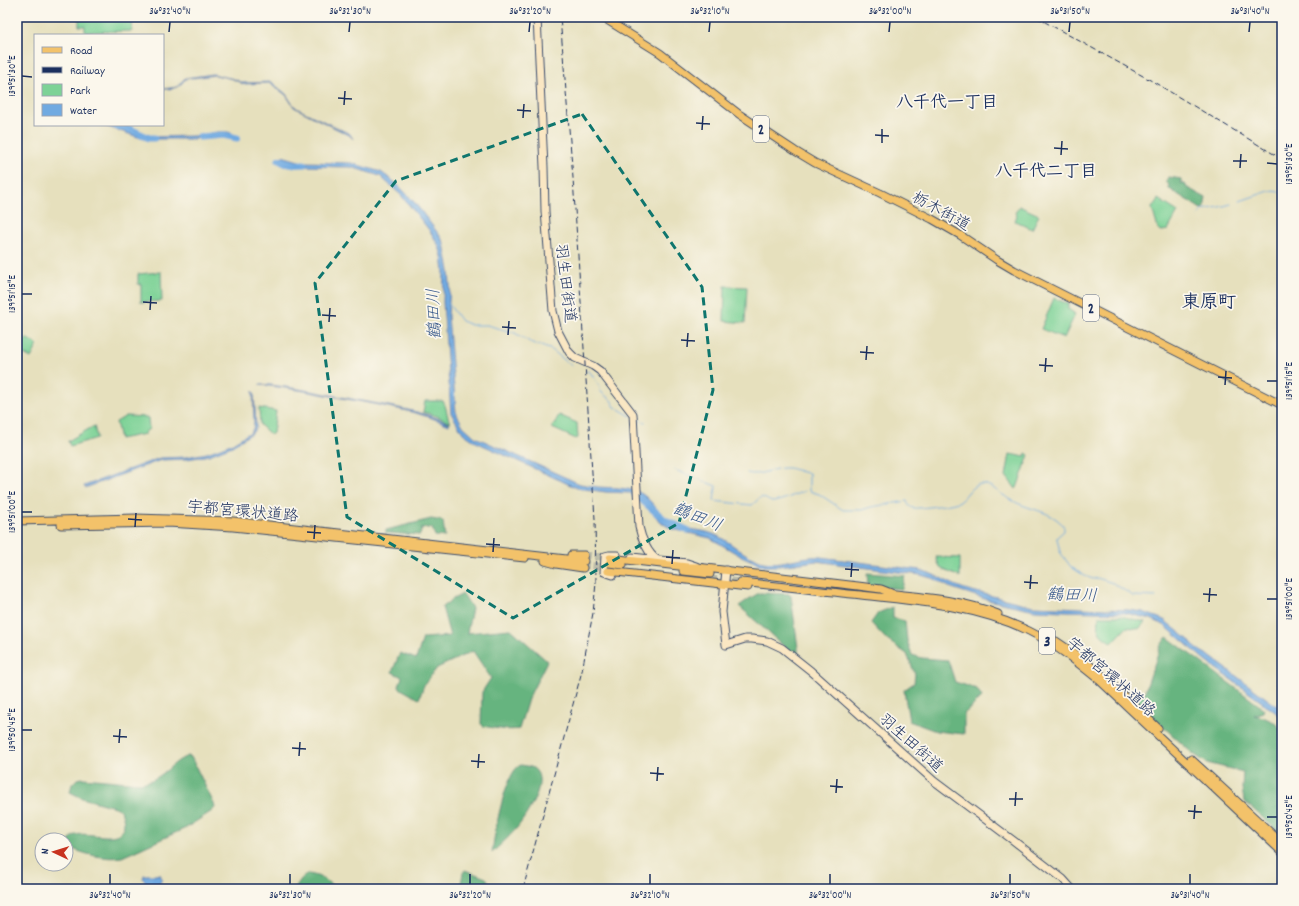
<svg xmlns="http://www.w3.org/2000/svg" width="1299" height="906" font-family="Dekko,'Klee One',sans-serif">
	<rect width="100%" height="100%" fill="#fbf7ec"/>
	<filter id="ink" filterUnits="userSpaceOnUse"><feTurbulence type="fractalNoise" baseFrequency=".025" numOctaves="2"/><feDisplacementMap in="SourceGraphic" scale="8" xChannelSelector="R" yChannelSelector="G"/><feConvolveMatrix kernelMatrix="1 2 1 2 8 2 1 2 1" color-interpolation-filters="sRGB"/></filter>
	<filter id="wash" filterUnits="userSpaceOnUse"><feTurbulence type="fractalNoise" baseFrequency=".012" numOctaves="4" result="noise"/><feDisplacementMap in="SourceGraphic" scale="16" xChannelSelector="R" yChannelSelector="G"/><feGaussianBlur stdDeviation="0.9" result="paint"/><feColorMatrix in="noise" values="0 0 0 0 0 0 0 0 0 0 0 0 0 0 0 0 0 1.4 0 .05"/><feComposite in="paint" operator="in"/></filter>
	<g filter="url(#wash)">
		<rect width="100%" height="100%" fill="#e6e0bd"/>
		<!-- green -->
		<path fill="#7dd296" stroke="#4c807a" d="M 79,17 L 133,17 L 132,31 L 85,32 L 85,26 L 79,26 Z
			M 1158,199 L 1178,212 L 1168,230 L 1162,231 L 1158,229 L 1152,208 Z
			M 1019,206 L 1039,215 L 1032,229 L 1015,221 L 1017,215 L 1015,213 Z
			M 161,272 L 162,301 L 141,302 L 141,284 L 138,284 L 138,274 Z
			M 725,286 L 747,287 L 745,323 L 724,321 Z
			M 1054,298 L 1068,304 L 1068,309 L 1074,313 L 1073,314 L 1075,315 L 1064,338 L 1041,329 Z
			M 26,338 L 38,345 L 31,358 L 20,352 Z
			M 425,401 L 443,401 C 446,405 447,416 450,423 L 437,416 L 423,412 Z
			M 259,408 L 276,411 L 273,433 L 271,435 L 260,425 Z
			M 559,415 L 577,423 L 578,438 L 576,439 L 552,428 Z
			M 126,416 L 146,417 L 148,418 L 149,429 L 145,432 L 145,434 L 120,439 L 116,422 Z
			M 94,426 L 97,438 L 70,446 L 68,441 Z
			M 1026,453 L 1029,455 L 1017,488 L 1016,489 L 1006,476 L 1010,454 L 1025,457 Z
			M 936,557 L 960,558 L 960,577 L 940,568 Z
			M 1099,616 L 1121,616 L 1145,622 L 1139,629 L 1127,627 L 1112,643 C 1097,633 1098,633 1099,616 Z"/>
		<!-- forest -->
		<path fill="#66b47f" stroke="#40726e" d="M 1169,177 L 1181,179 L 1181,183 L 1186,185 L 1186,187 L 1206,198 L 1204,208 L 1201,209 L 1168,188 L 1169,185 L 1166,182 Z
			M 431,519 L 443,521 L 445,537 L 435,536 L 432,528 L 422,528 L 420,535 L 386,533 L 386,530 Z
			M 867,573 L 905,576 L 902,589 L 868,586 Z
			M 759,593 L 789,594 L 791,596 L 798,648 L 798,659 L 739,606 L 749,599 Z
			M 463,594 L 472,608 L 467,633 L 511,629 L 547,661 L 528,699 L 519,729 C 507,731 494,728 483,726 L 481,724 L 482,692 L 491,678 L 473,651 L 437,668 L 424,685 L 419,699 L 401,689 L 399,686 L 402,677 L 392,672 L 400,653 L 416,659 L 423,638 L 450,636 L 442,607 L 453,599 Z
			M 893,607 L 893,618 L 905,621 L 907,640 L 912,655 L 922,658 L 948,660 L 955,682 L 977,689 L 982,697 L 964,714 L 964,734 L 936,731 L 909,721 L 904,690 L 914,683 L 915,674 L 907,654 L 887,640 L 871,623 L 878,613 Z
			M 1167,637 L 1264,709 L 1263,712 L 1254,715 L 1263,717 L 1276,723 L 1282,731 L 1282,835 L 1244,801 L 1242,788 L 1243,772 L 1207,763 L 1192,753 L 1133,699 L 1137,693 L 1144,694 L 1161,645 Z
			M 188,756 L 191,757 L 214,804 L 215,808 L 212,811 L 186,828 L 122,857 C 107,860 81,854 67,846 C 68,842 72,836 76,835 C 88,831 122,845 124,825 C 124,819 122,812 118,808 L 82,798 L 70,792 L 72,784 L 77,779 L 83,778 L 140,783 C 164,780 170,762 188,756 Z
			M 521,765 C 525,766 530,766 533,768 C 551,780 525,818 516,829 C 509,837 500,845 492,853 C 494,837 505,770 521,765 Z
			M 465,870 L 486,878 L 488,880 L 485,889 L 460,889 L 463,873 Z
			M 308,874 C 319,875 328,881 336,889 L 296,889 C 298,882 301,878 308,874 Z"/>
		<!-- water -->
		<path fill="#71aae1" stroke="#466ca0" d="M 213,74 L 234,79 L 243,83 L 271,82 L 286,94 L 293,105 L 298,109 L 350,134 L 353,139 L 349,135 L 319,120 L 294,107 L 286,95 L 270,83 L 243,84 L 233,79 L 215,75 L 185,79 C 179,88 174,89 163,89 L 177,87 L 185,78 Z
			M 102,125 L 116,125 L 141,136 L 149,137 L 194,136 L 217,132 L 228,132 L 238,136 L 236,139 L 219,136 L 193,139 L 144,139 Z
			M 282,156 L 302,162 L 351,163 L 381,172 L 397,184 L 415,203 L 440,236 L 444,243 L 449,271 L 450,286 L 448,316 L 456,413 L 463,426 L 475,437 L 580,484 C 586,485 592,486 598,487 C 610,488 632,487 642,494 C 653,501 660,516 672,524 C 681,530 701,529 713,534 C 731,541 744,557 763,562 C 781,566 801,555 820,557 L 920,570 C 938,575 951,585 968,590 L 1033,606 L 1128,610 L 1143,612 L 1164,620 L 1189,640 C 1193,647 1200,651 1208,655 L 1282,710 L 1282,717 L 1206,661 L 1164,625 L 1151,619 L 1126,613 L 1035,610 L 988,600 L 949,587 L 935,579 L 921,575 L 816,561 L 778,566 L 764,566 L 739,555 L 710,538 L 672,529 L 660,522 L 646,503 L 631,493 L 606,492 L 577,488 L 476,442 L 463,433 L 451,413 L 443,302 L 444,272 L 442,256 L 439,246 L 430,231 L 401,195 L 380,176 L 351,167 L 302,166 L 280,162 Z
			M 260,384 C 295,387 330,395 363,401 C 393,407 422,411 449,423 L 449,425 C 422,412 392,408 363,402 C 329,396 295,388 260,385 Z
			M 253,391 L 254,392 L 256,428 L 252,433 L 232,446 L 209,455 L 199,457 L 187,459 L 161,460 L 85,488 L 84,486 L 160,458 L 186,457 L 207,453 L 231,444 L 251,432 L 253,429 L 254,422 Z
			M 160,874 L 162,879 L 156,887 L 151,887 L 143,879 L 144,875 L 156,875 Z"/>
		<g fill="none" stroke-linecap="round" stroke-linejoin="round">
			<!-- stream -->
			<path stroke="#71aae1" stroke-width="1" d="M 1240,201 L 1269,191 L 1282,192
				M 1198,216 L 1202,210 L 1220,207 L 1231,204
				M 448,303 L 461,321 L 471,325 L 487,325 L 515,333 L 530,342 L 552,350 L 572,366
				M 587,371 L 590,372 L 599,385 L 601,392 L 611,400 L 615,407 L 631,416
				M 637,419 L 645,422
				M 675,470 L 716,486 L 714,501 L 752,505 L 761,497 C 766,498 769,502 773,502 C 782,501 796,494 805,491
				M 747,473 C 760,477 772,468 784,468 C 793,467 800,473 809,473 L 809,491 L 819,494 L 843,510 L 862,510 L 871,507 L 907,501 C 908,504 909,507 913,508 C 918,509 957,504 960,501 C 968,495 971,484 982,484 C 989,484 997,491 1003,495 C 1010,499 1016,503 1022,505 C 1035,510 1051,513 1061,523 C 1064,525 1064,528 1064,531 L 1057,537 L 1057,539 L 1060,552 L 1071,567 L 1085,576 L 1093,579 L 1097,578 L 1113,583 L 1133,596 L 1156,597"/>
			<!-- river -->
			<path stroke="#71aae1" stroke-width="7" d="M 114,125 L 130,129 L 149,138 L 154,138
				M 200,137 L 223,135 L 237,138
				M 279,160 C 288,166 294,164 304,164
				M 635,494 L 665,520 L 687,530"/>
		</g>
	</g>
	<g filter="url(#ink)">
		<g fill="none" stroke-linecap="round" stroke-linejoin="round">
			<!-- primary-tunnel -->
			<path stroke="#bdbdaa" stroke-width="7" stroke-dasharray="7 3.5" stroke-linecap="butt" d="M 584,555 L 610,558
				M 582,565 L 608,567
				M 710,579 L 740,582"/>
			<defs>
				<path id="secondary" d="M 537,17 L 544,167 L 545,211 L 553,311 L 558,331 L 569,352 L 575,358 L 593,366 L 600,371 L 633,414 L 639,527 C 641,537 648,555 658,560
					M 632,557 L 687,563 L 696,566
					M 726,570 L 722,612 L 726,645 L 745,639 L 752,639 L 767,641 L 782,648 L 811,671 L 934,781 L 1014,841 L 1063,879 L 1072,889
					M 613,575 L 604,572 L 605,556 L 609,555 L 617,555"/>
				<path id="primary" d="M 602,17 L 660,53 L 739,114 L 795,151 L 815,163 L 880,193 L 932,219 L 960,235 L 997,260 L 1014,270 L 1282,405
					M 17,521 L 136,518 L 233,521 L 584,561
					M 61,525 L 168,523 L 233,527 L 525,558
					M 571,555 L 584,555
					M 610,558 L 687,567 L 697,567 L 858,586 L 881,589 L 891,593
					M 545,561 L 556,564 L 583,568
					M 609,563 L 623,565
					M 608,571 L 748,587
					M 683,571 L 710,574
					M 740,582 C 780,586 820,591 861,595 C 918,601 977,606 1029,631 C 1055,644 1077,662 1099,680 L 1282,852
					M 887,593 C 925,597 962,600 998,614
					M 1056,641 L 1081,658 L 1103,676 L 1158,728
					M 1191,759 L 1282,843"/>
			</defs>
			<!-- secondary casing -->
			<use href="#secondary" stroke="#394a6c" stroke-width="9"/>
			<!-- primary casing -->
			<use href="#primary" stroke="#394a6c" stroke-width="9"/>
			<!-- secondary -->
			<use href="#secondary" stroke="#fae7c3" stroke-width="7"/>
			<!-- primary -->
			<use href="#primary" stroke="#f3c26a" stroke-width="7"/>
			<!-- rail -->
			<path stroke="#1b2f5e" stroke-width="1" stroke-dasharray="6 3" stroke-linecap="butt" d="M 1036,17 L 1152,81 L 1282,159
				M 523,889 L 582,671 L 593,613 L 596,583 L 595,519 L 573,178 L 560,17"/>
		</g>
	</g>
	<!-- marked area -->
	<path fill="none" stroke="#0f766e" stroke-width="3" stroke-dasharray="8 5" stroke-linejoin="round" d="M 582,114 L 702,287 L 713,390 L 679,523 L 513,618 L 347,517 L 315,283 L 396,181 Z"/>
	<!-- ticks -->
	<path fill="none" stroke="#1b2f5e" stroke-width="1.5" d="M 169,32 L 170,22M 349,32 L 350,22M 529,32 L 530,22M 709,32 L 710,22M 889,32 L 890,22M 1069,32 L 1070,22M 1249,32 L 1250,22M 22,76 L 32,77M 338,98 L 352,99M 344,105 L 345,91M 517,110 L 531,111M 523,118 L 524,104M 696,123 L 710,124M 702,130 L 703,116M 875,135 L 889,136M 882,143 L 882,129M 1054,148 L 1068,149M 1061,155 L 1062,141M 1233,161 L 1247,161M 1267,163 L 1277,164M 1240,168 L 1241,154M 22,294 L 32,294M 143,302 L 157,303M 150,310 L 151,296M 322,315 L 336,316M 329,322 L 330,308M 502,327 L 516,328M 508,335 L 509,321M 681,340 L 695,341M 687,347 L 688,333M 860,352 L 874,353M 866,360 L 867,346M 1039,365 L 1053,366M 1045,372 L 1046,358M 1218,377 L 1232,378M 1267,381 L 1277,381M 1225,385 L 1226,371M 22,512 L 32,512M 128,519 L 142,520M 135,527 L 136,513M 307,532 L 321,533M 314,539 L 315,525M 486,544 L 500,545M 493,552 L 494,538M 666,557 L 680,558M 672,564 L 673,550M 845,569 L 859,570M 851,577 L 852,563M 1024,582 L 1038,583M 1030,589 L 1031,575M 1203,594 L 1217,595M 1267,599 L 1277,599M 1209,602 L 1210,588M 22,730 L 32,730M 113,736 L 127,737M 119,743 L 120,729M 292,748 L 306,749M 299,756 L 300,742M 471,761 L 485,762M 478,768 L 479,754M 650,773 L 664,774M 657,781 L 658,767M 830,786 L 843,787M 836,793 L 837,779M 1009,799 L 1023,799M 1015,806 L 1016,792M 1188,811 L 1202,812M 1267,817 L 1277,817M 1194,819 L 1195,805M 110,884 L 110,874M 290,884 L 290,874M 470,884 L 470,874M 650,884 L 650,874M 830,884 L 830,874M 1010,884 L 1010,874M 1190,884 L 1190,874"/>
	<g text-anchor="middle" stroke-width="3.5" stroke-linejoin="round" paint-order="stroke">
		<!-- shield labels -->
		<g fill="#fbf7ec" stroke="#5e6b89" stroke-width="1">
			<rect x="753" y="116" width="16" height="26" rx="3"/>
			<rect x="1083" y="295" width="16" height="26" rx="3"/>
			<rect x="1039" y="628" width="16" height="26" rx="3"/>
		</g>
		<g font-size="15" font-weight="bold" fill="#1b2f5e">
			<text x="761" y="134">2</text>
			<text x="1091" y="313">2</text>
			<text x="1047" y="646">3</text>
		</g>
		<!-- street labels -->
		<g font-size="16" fill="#1b2f5e" stroke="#fbf7ec">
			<text transform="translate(942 210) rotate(29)" y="6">栃木街道</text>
			<text transform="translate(567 283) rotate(83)" y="6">羽生田街道</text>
			<text transform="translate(243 510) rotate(5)" y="6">宇都宮環状道路</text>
			<text transform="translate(1112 676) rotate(41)" y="6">宇都宮環状道路</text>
			<text transform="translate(912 742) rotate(42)" y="6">羽生田街道</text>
		</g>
		<!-- neighbourhood labels -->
		<g font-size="17" font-weight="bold" fill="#1b2f5e" stroke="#fbf7ec">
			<text x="947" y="107">八千代一丁目</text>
			<text x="1046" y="176">八千代二丁目</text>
		</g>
		<!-- water labels -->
		<g font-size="17" font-style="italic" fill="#395a8c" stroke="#fbf7ec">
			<text transform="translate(433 314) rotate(-92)" y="6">鶴田川</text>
			<text transform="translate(698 516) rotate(22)" y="6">鶴田川</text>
			<text transform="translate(1072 594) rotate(2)" y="6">鶴田川</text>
		</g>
		<!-- quarter labels -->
		<g font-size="18" font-weight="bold" fill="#1b2f5e" stroke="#fbf7ec">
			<text x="1209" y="307">東原町</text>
		</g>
	</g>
	<!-- margin -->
	<rect width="1299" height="906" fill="none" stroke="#fbf7ec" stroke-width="44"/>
	<!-- legend -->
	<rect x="34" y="34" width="130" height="92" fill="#fbf7ec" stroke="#a1a7b3"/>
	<rect x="42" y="47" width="20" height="6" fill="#f3c26a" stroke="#a1a7b3"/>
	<text x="70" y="54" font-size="12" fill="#1b2f5e">Road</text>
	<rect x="42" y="67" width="20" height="6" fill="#1b2f5e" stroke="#a1a7b3"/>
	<text x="70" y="74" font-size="12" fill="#1b2f5e">Railway</text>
	<rect x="42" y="84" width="20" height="12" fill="#7dd296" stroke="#a1a7b3"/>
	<text x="70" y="94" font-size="12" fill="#1b2f5e">Park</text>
	<rect x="42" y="104" width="20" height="12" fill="#71aae1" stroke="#a1a7b3"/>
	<text x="70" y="114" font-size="12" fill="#1b2f5e">Water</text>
	<!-- north arrow -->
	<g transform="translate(54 852) rotate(274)"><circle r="19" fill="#fbf7ec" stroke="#a1a7b3"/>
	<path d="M0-3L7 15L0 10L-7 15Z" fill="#c8321e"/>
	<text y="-6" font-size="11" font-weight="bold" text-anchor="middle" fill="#1b2f5e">N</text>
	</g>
	<rect x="22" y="22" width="1255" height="862" fill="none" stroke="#1b2f5e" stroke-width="1.5"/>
	<g font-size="10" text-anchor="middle" fill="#1b2f5e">
		<text x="170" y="14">36°32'40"N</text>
		<text x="350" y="14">36°32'30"N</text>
		<text x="530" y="14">36°32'20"N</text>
		<text x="710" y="14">36°32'10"N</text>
		<text x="890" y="14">36°32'00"N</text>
		<text x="1070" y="14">36°31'50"N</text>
		<text x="1250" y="14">36°31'40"N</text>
		<text transform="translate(11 76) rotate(-90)" y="4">139°51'30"E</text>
		<text transform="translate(1288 164) rotate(-90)" y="4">139°51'30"E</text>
		<text transform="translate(11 294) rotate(-90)" y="4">139°51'15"E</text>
		<text transform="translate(1288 381) rotate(-90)" y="4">139°51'15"E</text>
		<text transform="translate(11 512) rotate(-90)" y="4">139°51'00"E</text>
		<text transform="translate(1288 599) rotate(-90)" y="4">139°51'00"E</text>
		<text transform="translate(11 730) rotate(-90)" y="4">139°50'45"E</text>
		<text transform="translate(1288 817) rotate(-90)" y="4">139°50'45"E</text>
		<text x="110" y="898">36°32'40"N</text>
		<text x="290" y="898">36°32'30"N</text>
		<text x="470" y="898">36°32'20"N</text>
		<text x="650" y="898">36°32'10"N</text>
		<text x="830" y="898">36°32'00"N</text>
		<text x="1010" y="898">36°31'50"N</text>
		<text x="1190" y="898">36°31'40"N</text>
	</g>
</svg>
